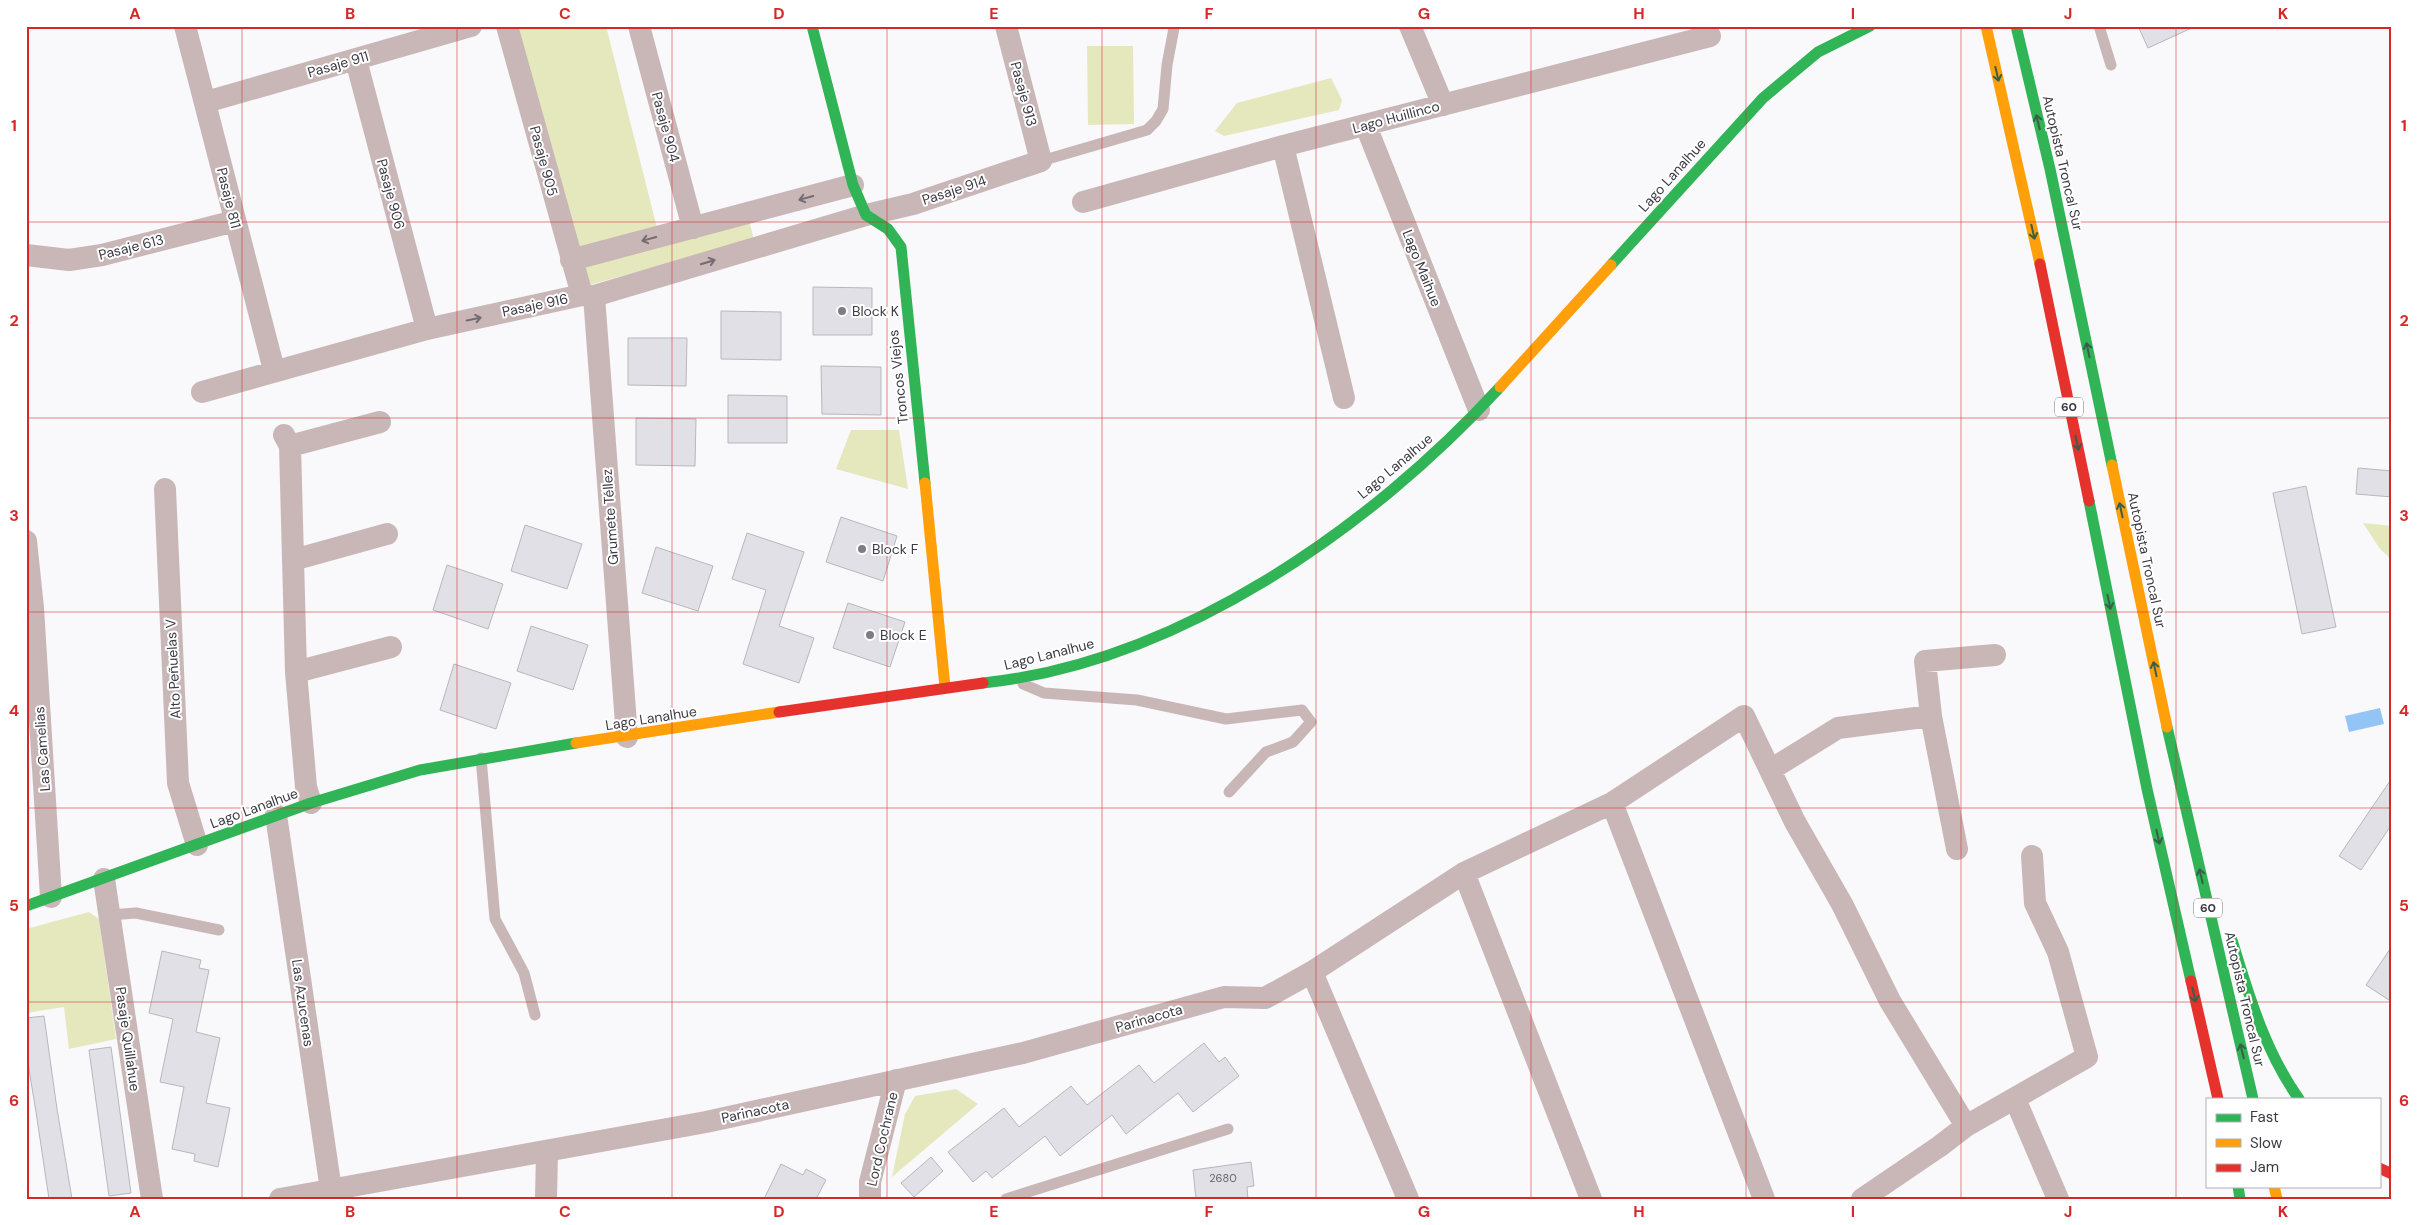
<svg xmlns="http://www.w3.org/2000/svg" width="2418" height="1225" font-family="'DM Sans',sans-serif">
	<rect width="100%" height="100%" fill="#f9f8fb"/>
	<!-- green -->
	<path fill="#e4e8bc" d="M 523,26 L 606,26 L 657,228 L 577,250 L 517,28 Z
		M 1087,46 L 1133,46 L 1134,124 L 1088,125 Z
		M 1331,78 L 1342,100 L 1339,110 L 1224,136 L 1215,131 L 1237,103 Z
		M 749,220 L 754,240 L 589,285 L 584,267 Z
		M 851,430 L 899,430 L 908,489 L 836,469 Z
		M 2363,523 L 2392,526 L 2392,560 L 2380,549 Z
		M 89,912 L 99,919 L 116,1039 L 69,1049 L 64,1007 L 26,1013 L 26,929 Z
		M 956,1089 L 978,1104 L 892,1177 L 905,1114 L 915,1096 Z"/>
	<!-- water -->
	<path fill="#92c5f5" d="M 2380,708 L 2384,724 L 2349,732 L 2345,716 Z"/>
	<!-- building -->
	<path fill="#e2e0e7" stroke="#b9b7bd" d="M 2138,26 L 2196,26 L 2148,48 Z
		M 813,287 L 872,288 L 872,335 L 813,335 Z
		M 721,311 L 781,312 L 781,360 L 721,359 Z
		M 628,338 L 687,338 L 686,386 L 628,385 Z
		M 821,366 L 881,367 L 881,415 L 822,414 Z
		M 728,395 L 787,396 L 787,443 L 728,443 Z
		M 636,418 L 696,419 L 695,466 L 636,465 Z
		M 2358,468 L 2392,471 L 2392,497 L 2356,494 Z
		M 2306,486 L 2336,627 L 2302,634 L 2273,493 Z
		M 841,517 L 897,536 L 883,581 L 826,562 Z
		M 525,525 L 582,544 L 567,589 L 511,571 Z
		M 747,533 L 804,552 L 779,626 L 814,638 L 799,683 L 743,664 L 766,590 L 732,579 Z
		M 656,547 L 713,566 L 698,611 L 642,593 Z
		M 447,565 L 503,584 L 488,629 L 433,610 Z
		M 848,603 L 905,622 L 890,667 L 833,648 Z
		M 531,626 L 588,645 L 573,690 L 517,671 Z
		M 454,664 L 511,683 L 496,729 L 440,710 Z
		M 2392,778 L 2392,824 L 2361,870 L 2339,856 Z
		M 2392,946 L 2392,1002 L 2366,985 Z
		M 162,951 L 201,960 L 199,968 L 209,970 L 196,1032 L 220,1038 L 206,1103 L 230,1108 L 218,1167 L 194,1161 L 195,1154 L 172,1149 L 184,1087 L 160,1082 L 173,1019 L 149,1013 Z
		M 44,1016 L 57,1109 L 72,1199 L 49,1199 L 36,1112 L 26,1051 L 26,1018 Z
		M 1204,1043 L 1219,1062 L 1225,1057 L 1239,1076 L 1193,1112 L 1178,1093 L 1126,1134 L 1112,1115 L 1060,1156 L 1045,1136 L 992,1178 L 986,1171 L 973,1182 L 948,1152 L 1004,1108 L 1019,1127 L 1071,1086 L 1087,1105 L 1139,1065 L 1154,1083 Z
		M 111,1047 L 131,1193 L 109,1196 L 89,1050 Z
		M 931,1157 L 943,1171 L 914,1197 L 901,1183 Z
		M 1251,1162 L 1254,1186 L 1247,1187 L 1248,1199 L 1196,1199 L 1193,1170 Z
		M 781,1164 L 803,1175 L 806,1169 L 826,1180 L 816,1199 L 764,1199 Z"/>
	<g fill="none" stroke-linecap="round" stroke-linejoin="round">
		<!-- lane -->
		<path stroke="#c9b7b8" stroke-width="11" d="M 2099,26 L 2111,65
			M 1041,161 L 1147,130 L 1156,121 L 1163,109 L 1167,65 L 1174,28
			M 1023,684 L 1044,693 L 1137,700 L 1226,719 L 1302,710 L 1311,722 L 1293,742 L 1266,752 L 1229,792
			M 481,758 L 495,919 L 524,973 L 535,1015
			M 110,915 L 136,913 L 219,930
			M 1006,1199 L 1228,1129"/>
		<!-- street -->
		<path stroke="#c9b7b8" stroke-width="22" d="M 185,26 L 274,370
			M 507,26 L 582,295
			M 639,26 L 693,228
			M 1410,26 L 1443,105
			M 356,60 L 427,329
			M 206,102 L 471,26
			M 1366,126 L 1479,410
			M 1283,146 L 1344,398
			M 1083,202 L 1283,146 L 1710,36
			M 26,255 L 69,260 L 102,255 L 235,221
			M 571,260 L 853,185
			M 594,296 L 627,737
			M 202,392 L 427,329 L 582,295 L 594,296 L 866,215 L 913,204 L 1041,161 L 1006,26
			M 284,435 L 290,446 L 296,672 L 306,787 L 311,803
			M 290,446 L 380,422
			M 165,489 L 178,783 L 197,845
			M 26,541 L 33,608 L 51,897
			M 293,560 L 387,534
			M 296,672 L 391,647
			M 1770,770 L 1838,728 L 1931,716
			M 1612,803 L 1764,1199
			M 276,815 L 331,1190
			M 1957,849 L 1931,716 L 1925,661 L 1995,655
			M 1464,873 L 1591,1199
			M 104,879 L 152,1199
			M 1312,972 L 1408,1199
			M 2015,1099 L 2058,1199
			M 280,1199 L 706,1122 L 1023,1053 L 1224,997 L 1265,998 L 1312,972 L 1464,873 L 1612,803 L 1744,716 L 1795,822 L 1842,904 L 1890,1001 L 1966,1126
			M 546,1199 L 547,1151
			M 870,1199 L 870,1182 L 896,1080
			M 1862,1199 L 1940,1146 L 1966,1126 L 2087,1057 L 2058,952 L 2035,903 L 2032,856"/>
		<!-- fast -->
		<path stroke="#30b455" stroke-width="11" d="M 812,26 L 853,185 L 866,215 L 888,229 L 901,247 L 925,483
			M 2016,26 L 2050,169 L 2112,465
			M 1611,265 L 1763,98 L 1818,52 L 1870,26
			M 2089,501 L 2147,789 L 2191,981
			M 983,683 C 1177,663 1371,528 1500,387
			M 2167,727 L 2253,1099
			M 26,906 L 311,803 L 420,770 L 576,743
			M 2232,940 C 2249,996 2265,1051 2299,1099
			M 2238,1186 L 2240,1199"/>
		<!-- slow -->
		<path stroke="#ff9f0a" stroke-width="11" d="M 1986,26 L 2040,264
			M 1500,387 L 1611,265
			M 2112,465 L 2167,727
			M 925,483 L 945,687
			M 576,743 L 779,712
			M 2274,1186 L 2277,1199"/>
		<!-- jam -->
		<path stroke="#e5322d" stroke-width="11" d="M 2040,264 L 2089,501
			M 779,712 L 983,683
			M 2191,981 L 2218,1099
			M 2379,1168 L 2392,1174"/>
	</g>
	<!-- one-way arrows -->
	<defs><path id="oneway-shaft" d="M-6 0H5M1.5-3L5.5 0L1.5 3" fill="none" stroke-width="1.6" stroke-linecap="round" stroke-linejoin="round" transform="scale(1.25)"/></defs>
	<g stroke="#385f49">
		<use href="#oneway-shaft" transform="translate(1997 74) rotate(77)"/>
		<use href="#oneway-shaft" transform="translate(2038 122) rotate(-103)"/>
		<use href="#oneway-shaft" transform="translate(2033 232) rotate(77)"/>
		<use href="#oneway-shaft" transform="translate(2088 350) rotate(-102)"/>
		<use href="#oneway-shaft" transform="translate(2077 443) rotate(78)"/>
		<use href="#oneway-shaft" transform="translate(2121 510) rotate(-102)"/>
		<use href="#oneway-shaft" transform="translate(2109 602) rotate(78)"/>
		<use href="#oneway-shaft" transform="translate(2155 669) rotate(-102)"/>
		<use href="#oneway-shaft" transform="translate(2158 837) rotate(77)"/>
		<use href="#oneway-shaft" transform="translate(2201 876) rotate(-103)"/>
		<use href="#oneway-shaft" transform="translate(2194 995) rotate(77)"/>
		<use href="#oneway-shaft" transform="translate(2242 1051) rotate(-104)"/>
	</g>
	<g stroke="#746c72">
		<use href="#oneway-shaft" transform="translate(806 198) rotate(165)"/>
		<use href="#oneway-shaft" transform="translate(649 239) rotate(165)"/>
		<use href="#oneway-shaft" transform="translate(708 262) rotate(-17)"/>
		<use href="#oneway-shaft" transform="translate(474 319) rotate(-12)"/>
	</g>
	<!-- grid -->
	<path fill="none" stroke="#d62828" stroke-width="1" stroke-opacity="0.55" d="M 242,26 L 242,1199M 457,26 L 457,1199M 672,26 L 672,1199M 887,26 L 887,1199M 1102,26 L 1102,1199M 1316,26 L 1316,1199M 1531,26 L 1531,1199M 1746,26 L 1746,1199M 1961,26 L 1961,1199M 2176,26 L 2176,1199M 26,222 L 2392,222M 26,418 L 2392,418M 26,612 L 2392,612M 26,808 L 2392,808M 26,1002 L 2392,1002"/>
	<!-- markers -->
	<g fill="#7e7c84" stroke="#fff" stroke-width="2">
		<circle cx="842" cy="311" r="5"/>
		<circle cx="862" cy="549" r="5"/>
		<circle cx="870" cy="635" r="5"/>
	</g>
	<g text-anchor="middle" stroke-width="4" stroke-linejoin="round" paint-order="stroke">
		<!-- number labels -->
		<g font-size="11" fill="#66646d">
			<text x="1223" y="1182">2680</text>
		</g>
		<!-- shield labels -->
		<g fill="#fff" stroke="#76757c" stroke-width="1">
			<rect x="2055" y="397.5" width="28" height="19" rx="4"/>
			<rect x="2194" y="898.5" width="28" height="19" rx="4"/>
		</g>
		<g font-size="12" font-weight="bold" fill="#3c3a44">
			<text x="2069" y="411">60</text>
			<text x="2208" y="912">60</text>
		</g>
		<!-- street labels -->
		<g font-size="14" fill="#3c3a44" stroke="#fff">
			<text transform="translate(338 64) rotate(-16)" y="5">Pasaje 911</text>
			<text transform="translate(1024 94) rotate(75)" y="5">Pasaje 913</text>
			<text transform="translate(1396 117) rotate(-15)" y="5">Lago Huillinco</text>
			<text transform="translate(666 127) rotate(75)" y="5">Pasaje 904</text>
			<text transform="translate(544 161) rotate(75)" y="5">Pasaje 905</text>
			<text transform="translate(2063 163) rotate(77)" y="5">Autopista Troncal Sur</text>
			<text transform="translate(1672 175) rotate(-48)" y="5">Lago Lanalhue</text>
			<text transform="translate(954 190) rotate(-18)" y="5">Pasaje 914</text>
			<text transform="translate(391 194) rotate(75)" y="5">Pasaje 906</text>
			<text transform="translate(229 198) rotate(76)" y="5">Pasaje 811</text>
			<text transform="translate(131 247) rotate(-14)" y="5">Pasaje 613</text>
			<text transform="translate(1422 268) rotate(68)" y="5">Lago Maihue</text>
			<text transform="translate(535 305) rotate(-12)" y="5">Pasaje 916</text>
			<text transform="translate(898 377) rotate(-96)" y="5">Troncos Viejos</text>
			<text transform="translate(1395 466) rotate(-40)" y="5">Lago Lanalhue</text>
			<text transform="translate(610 517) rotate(-94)" y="5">Grumete Téllez</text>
			<text transform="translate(2147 560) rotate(78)" y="5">Autopista Troncal Sur</text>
			<text transform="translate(1049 654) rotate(-14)" y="5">Lago Lanalhue</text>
			<text transform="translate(173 669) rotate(-93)" y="5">Alto Peñuelas V</text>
			<text transform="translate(651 718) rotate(-9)" y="5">Lago Lanalhue</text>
			<text transform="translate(42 749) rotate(-94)" y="5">Las Camelias</text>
			<text transform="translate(254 808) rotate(-20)" y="5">Lago Lanalhue</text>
			<text transform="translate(2245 999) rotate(77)" y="5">Autopista Troncal Sur</text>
			<text transform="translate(303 1003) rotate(82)" y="5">Las Azucenas</text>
			<text transform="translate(1149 1018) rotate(-16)" y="5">Parinacota</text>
			<text transform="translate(128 1039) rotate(82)" y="5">Pasaje Quillahue</text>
			<text transform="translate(755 1111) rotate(-12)" y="5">Parinacota</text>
			<text transform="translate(882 1139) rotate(-77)" y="5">Lord Cochrane</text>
		</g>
		<!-- poi labels -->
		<g font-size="14" fill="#3c3a44" stroke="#fff" text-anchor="start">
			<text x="852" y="316">Block K</text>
			<text x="872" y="554">Block F</text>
			<text x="880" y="640">Block E</text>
		</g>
	</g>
	<!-- border -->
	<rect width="2418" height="1225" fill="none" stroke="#ffffff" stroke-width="55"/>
	<!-- legend -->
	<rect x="2206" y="1098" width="175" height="90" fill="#ffffff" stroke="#b1b0b4"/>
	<rect x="2216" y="1114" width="25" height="8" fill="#30b455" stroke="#b1b0b4"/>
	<text x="2250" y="1122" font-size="15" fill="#3c3a44">Fast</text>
	<rect x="2216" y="1139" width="25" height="8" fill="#ff9f0a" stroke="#b1b0b4"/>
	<text x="2250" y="1148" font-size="15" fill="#3c3a44">Slow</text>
	<rect x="2216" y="1164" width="25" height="8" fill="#e5322d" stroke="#b1b0b4"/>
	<text x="2250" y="1172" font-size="15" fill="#3c3a44">Jam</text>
	<rect x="28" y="28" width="2362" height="1170" fill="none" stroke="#d62828" stroke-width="2"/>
	<g font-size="16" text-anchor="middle" font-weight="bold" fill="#d62828">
		<text x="135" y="19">A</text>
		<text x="350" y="19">B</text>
		<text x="565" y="19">C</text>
		<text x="779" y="19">D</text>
		<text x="994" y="19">E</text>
		<text x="1209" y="19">F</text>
		<text x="1424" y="19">G</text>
		<text x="1639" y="19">H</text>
		<text x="1853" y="19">I</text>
		<text x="2068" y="19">J</text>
		<text x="2283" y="19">K</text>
		<text x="14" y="131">1</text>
		<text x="2404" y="131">1</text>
		<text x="14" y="326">2</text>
		<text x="2404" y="326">2</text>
		<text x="14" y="521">3</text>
		<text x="2404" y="521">3</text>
		<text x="14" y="716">4</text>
		<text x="2404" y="716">4</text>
		<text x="14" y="911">5</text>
		<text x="2404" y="911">5</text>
		<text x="14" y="1106">6</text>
		<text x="2404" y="1106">6</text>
		<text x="135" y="1217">A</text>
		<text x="350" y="1217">B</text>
		<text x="565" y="1217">C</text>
		<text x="779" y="1217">D</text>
		<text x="994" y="1217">E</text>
		<text x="1209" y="1217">F</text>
		<text x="1424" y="1217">G</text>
		<text x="1639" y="1217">H</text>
		<text x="1853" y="1217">I</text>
		<text x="2068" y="1217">J</text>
		<text x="2283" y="1217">K</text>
	</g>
</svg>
